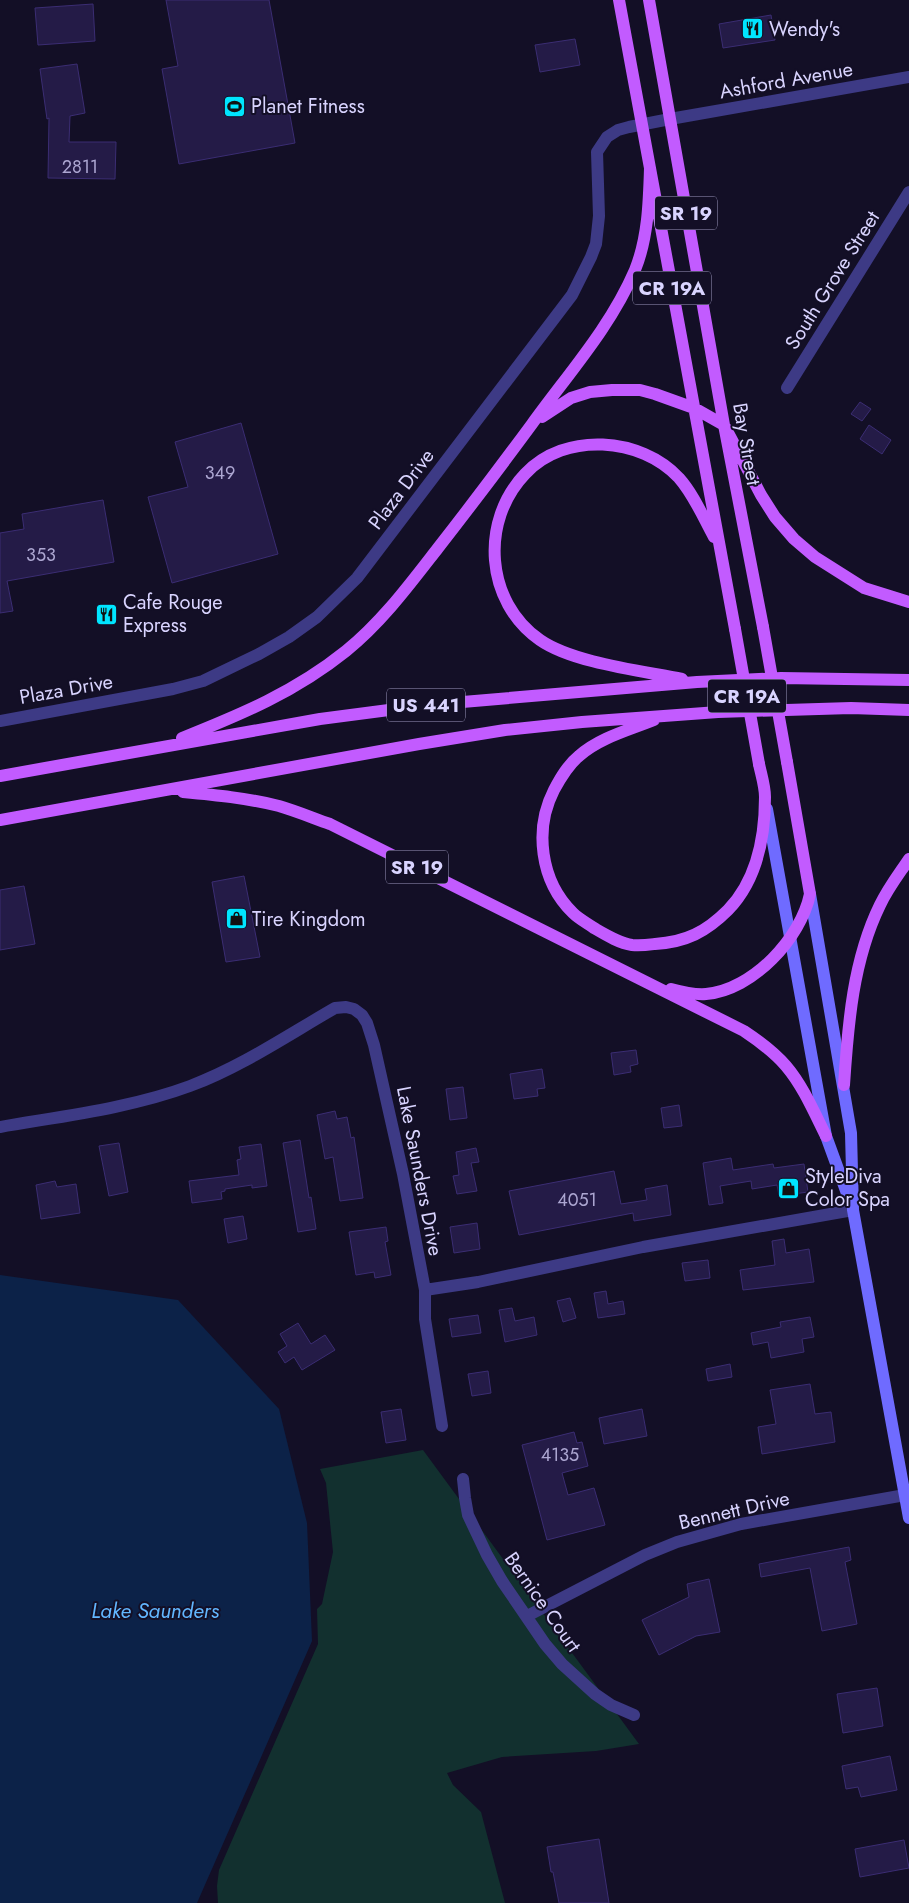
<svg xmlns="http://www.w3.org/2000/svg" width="909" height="1903" font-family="Jost,sans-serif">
	<rect width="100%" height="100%" fill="#130f26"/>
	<!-- green -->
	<path fill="#12302f" d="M 423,1450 L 639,1744 L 596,1751 L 502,1757 L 447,1773 L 453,1785 L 481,1812 L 505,1903 L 218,1903 L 217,1886 L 219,1870 L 318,1644 L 317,1609 L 322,1604 L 333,1552 L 326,1483 L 320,1469 Z"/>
	<!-- water -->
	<path fill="#0c2248" d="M 0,1275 L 178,1300 L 279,1409 L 307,1523 L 312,1641 L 197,1903 L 0,1903 Z"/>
	<!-- building -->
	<path fill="#241b47" stroke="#3b2d73" d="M 166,0 L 269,0 L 295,143 L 179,164 L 162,69 L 178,66 Z
		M 93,4 L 95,41 L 38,45 L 35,8 Z
		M 771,15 L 775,40 L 723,48 L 719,24 Z
		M 575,39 L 580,65 L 540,72 L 535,45 Z
		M 77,64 L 85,113 L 70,116 L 69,142 L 116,142 L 115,179 L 48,178 L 49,118 L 47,119 L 40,69 Z
		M 860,402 L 871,409 L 862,421 L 851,414 Z
		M 241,423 L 278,554 L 172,583 L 148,497 L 188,487 L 175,442 Z
		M 869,425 L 891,440 L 882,454 L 860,439 Z
		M 103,500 L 114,562 L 7,581 L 13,611 L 0,613 L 0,533 L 24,529 L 22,514 Z
		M 244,876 L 260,957 L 226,962 L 212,882 Z
		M 24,886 L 35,944 L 0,950 L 0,890 Z
		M 636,1050 L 638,1064 L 630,1066 L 631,1072 L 614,1075 L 611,1053 Z
		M 542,1069 L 545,1088 L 537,1089 L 538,1096 L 514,1099 L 510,1074 Z
		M 463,1087 L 467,1118 L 450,1120 L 446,1089 Z
		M 679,1105 L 682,1126 L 664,1128 L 661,1108 Z
		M 335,1111 L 337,1119 L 347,1117 L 351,1138 L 354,1137 L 363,1198 L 340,1201 L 333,1157 L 325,1159 L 317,1115 Z
		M 300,1140 L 309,1198 L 311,1197 L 316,1229 L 298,1232 L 283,1143 Z
		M 119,1143 L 128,1192 L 109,1196 L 99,1146 Z
		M 261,1144 L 267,1186 L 252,1188 L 252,1185 L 225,1189 L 225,1191 L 221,1192 L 222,1199 L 192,1203 L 189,1181 L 239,1175 L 237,1160 L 241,1159 L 239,1147 Z
		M 476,1148 L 479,1162 L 471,1163 L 477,1191 L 457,1194 L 453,1176 L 459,1175 L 456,1152 Z
		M 731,1158 L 733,1170 L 773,1164 L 774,1168 L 804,1164 L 808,1192 L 779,1196 L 777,1185 L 752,1189 L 751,1181 L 720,1186 L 723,1203 L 709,1205 L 703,1163 Z
		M 614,1171 L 621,1204 L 647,1200 L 645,1189 L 667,1185 L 671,1215 L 634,1221 L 633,1213 L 519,1235 L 509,1191 Z
		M 55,1181 L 57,1187 L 76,1184 L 80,1213 L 41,1219 L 36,1185 Z
		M 243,1216 L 247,1239 L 228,1243 L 224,1219 Z
		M 477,1223 L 480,1249 L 454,1253 L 450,1227 Z
		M 386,1227 L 388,1241 L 385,1242 L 391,1275 L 375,1278 L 374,1272 L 356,1275 L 349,1232 Z
		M 784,1239 L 786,1253 L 809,1249 L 814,1282 L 743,1290 L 740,1270 L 775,1265 L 772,1241 Z
		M 708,1260 L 710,1278 L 685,1281 L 682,1263 Z
		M 606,1291 L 608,1304 L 623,1301 L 625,1314 L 598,1318 L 594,1293 Z
		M 570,1298 L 576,1318 L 563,1322 L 557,1301 Z
		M 512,1308 L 515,1321 L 534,1317 L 537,1335 L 505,1342 L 499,1310 Z
		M 478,1315 L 481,1333 L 452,1337 L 449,1319 Z
		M 810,1317 L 814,1337 L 802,1339 L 804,1352 L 771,1358 L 768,1342 L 753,1345 L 751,1333 L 781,1327 L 780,1322 Z
		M 298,1323 L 311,1344 L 325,1335 L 335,1350 L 302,1370 L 294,1357 L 285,1363 L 278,1352 L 287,1346 L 280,1334 Z
		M 730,1364 L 732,1377 L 708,1381 L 706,1369 Z
		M 488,1371 L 491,1393 L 472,1396 L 468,1374 Z
		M 810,1384 L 815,1414 L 831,1412 L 835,1442 L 762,1454 L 758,1427 L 776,1424 L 770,1390 Z
		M 401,1409 L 406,1440 L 386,1443 L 381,1412 Z
		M 642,1409 L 647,1436 L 604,1444 L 599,1418 Z
		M 574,1432 L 577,1443 L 582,1442 L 588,1466 L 562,1473 L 568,1495 L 594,1488 L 605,1525 L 547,1540 L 522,1445 Z
		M 849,1547 L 851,1560 L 845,1562 L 857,1624 L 822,1631 L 810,1568 L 761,1577 L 759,1564 Z
		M 709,1579 L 720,1632 L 696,1636 L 659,1655 L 642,1620 L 689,1597 L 687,1584 Z
		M 877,1688 L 883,1726 L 843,1733 L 837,1694 Z
		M 890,1756 L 897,1790 L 861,1797 L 858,1787 L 846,1789 L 842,1766 Z
		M 599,1839 L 609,1903 L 559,1903 L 553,1872 L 551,1872 L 547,1847 Z
		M 904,1840 L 909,1868 L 860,1877 L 855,1849 Z"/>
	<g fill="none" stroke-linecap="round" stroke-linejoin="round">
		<!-- minor -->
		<path stroke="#3d3a85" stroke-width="12" d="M 787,388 L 909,192
			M 0,721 L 173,689 L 203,681 L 259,654 L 289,637 L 317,617 L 357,578 L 572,295 L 591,257 L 596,244 L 599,216 L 597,152 L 607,137 L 618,130 L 629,127 L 670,119 L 909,77
			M 0,1127 C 63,1116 131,1108 190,1086 C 241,1067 288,1035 335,1008 L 346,1007 L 354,1009 L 362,1015 L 367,1023 L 374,1045 L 403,1174 L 425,1290 L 425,1319 L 442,1426
			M 425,1290 L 478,1282 L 643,1247 L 853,1210
			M 463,1479 L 465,1498 L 468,1515 L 487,1555 L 502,1581 L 545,1644 L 562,1664 L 595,1694 L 611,1705 L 634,1715
			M 527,1616 L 645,1555 L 677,1542 L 741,1524 L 905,1495"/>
		<!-- secondary -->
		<path stroke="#6f6bff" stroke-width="12" d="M 767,809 L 826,1136 L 849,1199
			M 810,894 L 851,1133 L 853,1210 L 909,1518"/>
		<!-- primary -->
		<path stroke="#c25bff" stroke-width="12" d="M 619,0 L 735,629
			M 649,0 L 724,425 L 763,627
			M 542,417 L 571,398 L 590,392 L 612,390 L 640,390 L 655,394 L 694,408 L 724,425 L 761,495 L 775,517 L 794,539 L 815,557 L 864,588 L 909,602
			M 682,679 C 643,671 573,663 540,640 C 485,602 480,521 525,474 C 565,431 641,437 679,478 C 694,495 703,517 714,537
			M 654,720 C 629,730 599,738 579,756 C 568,765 561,777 554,790 C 534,829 540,881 573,913 C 579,919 587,923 594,928 C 606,935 619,943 632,945 C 640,946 647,945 655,944 C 686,942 706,932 728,910 C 757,880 765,838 765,797 C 765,786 761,774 759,764
			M 182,738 C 242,714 295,692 346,651 C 382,622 410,584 438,548 C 470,507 501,466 532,424 C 568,374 610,328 635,270 C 648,238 649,202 650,168
			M 0,776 L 320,719 L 427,705 L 697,682 L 781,678 L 909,680
			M 183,792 C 215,795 247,798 279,806 C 296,811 313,818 330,824 L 744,1031 C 759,1041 774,1052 786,1066 C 803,1086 814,1112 826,1136
			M 0,820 L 419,744 L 505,730 L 582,722 L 718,712 L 851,708 L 909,710
			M 671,989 C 682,992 694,995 706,994 C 753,990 801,938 810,894 L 787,762
			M 844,1085 C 848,1024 853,960 880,905 C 888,888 899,874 909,859"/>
		<!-- primary-bridge -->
		<path stroke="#c25bff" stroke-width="12" d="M 763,627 L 787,762
			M 735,629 L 759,764"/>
	</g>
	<!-- icons -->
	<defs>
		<symbol id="restaurant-square" viewBox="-11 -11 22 22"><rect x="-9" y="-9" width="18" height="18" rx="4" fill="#00e5ff" stroke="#130f26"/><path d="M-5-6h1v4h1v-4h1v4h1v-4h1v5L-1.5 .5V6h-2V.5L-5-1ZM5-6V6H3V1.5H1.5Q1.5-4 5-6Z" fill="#111"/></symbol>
		<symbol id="stadium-square" viewBox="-11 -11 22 22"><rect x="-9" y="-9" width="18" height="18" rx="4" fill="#00e5ff" stroke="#130f26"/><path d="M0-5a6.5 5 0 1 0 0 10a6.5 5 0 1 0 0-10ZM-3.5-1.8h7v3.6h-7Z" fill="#111"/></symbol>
		<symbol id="shop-square" viewBox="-11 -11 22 22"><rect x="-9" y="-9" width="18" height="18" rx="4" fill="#00e5ff" stroke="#130f26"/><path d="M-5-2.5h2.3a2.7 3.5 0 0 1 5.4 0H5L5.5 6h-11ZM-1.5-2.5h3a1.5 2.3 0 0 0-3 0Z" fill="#111"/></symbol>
	</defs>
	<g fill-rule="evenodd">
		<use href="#restaurant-square" x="740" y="16" width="25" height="25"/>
		<use href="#stadium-square" x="222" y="94" width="25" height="25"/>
		<use href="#restaurant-square" x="94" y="602" width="25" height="25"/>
		<use href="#shop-square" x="224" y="906" width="25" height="25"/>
		<use href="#shop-square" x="776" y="1176" width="25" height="25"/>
	</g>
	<g text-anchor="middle" stroke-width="4" stroke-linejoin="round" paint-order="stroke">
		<!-- number labels -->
		<g font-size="18" fill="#aca6d1">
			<text x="80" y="173">2811</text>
			<text x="220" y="479">349</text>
			<text x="41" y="561">353</text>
			<text x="577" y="1206">4051</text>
			<text x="560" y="1461">4135</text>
		</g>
		<!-- shield labels -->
		<g fill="#130f26" stroke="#9e99be" stroke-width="1">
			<rect x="655" y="196.5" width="62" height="33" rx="4"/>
			<rect x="633" y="271.5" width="78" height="33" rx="4"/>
			<rect x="708" y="679.5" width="78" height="33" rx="4"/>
			<rect x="387" y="688.5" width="78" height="33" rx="4"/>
			<rect x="386" y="850.5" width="62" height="33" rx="4"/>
		</g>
		<g font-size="19" font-weight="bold" fill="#d9d4ff">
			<text x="686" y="220">SR 19</text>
			<text x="672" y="295">CR 19A</text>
			<text x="747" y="703">CR 19A</text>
			<text x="426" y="712">US 441</text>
			<text x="417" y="874">SR 19</text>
		</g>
		<!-- poi labels -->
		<g font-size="20" fill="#d9d4ff" stroke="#130f26" text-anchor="start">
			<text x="769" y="36">Wendy's</text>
			<text x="251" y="113">Planet Fitness</text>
			<text x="123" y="609">Cafe Rouge<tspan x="123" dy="23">Express</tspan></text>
			<text x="252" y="926">Tire Kingdom</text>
			<text x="805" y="1183">StyleDiva<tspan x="805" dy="23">Color Spa</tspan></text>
		</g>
		<!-- street labels -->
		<g font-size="20" fill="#d9d4ff" stroke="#130f26">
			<text transform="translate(786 80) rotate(-10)" y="7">Ashford Avenue</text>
			<text transform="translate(832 280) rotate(-58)" y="7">South Grove Street</text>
			<text transform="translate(747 444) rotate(80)" y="7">Bay Street</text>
			<text transform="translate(401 489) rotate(-53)" y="7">Plaza Drive</text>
			<text transform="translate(66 689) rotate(-10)" y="7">Plaza Drive</text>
			<text transform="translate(420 1171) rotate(79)" y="7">Lake Saunders Drive</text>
			<text transform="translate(734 1510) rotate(-13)" y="7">Bennett Drive</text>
			<text transform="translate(543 1602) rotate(55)" y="7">Bernice Court</text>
		</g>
		<!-- water labels -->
		<g font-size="21" font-style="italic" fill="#62b6ff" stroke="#130f26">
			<text x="155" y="1618">Lake Saunders</text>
		</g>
	</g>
</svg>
